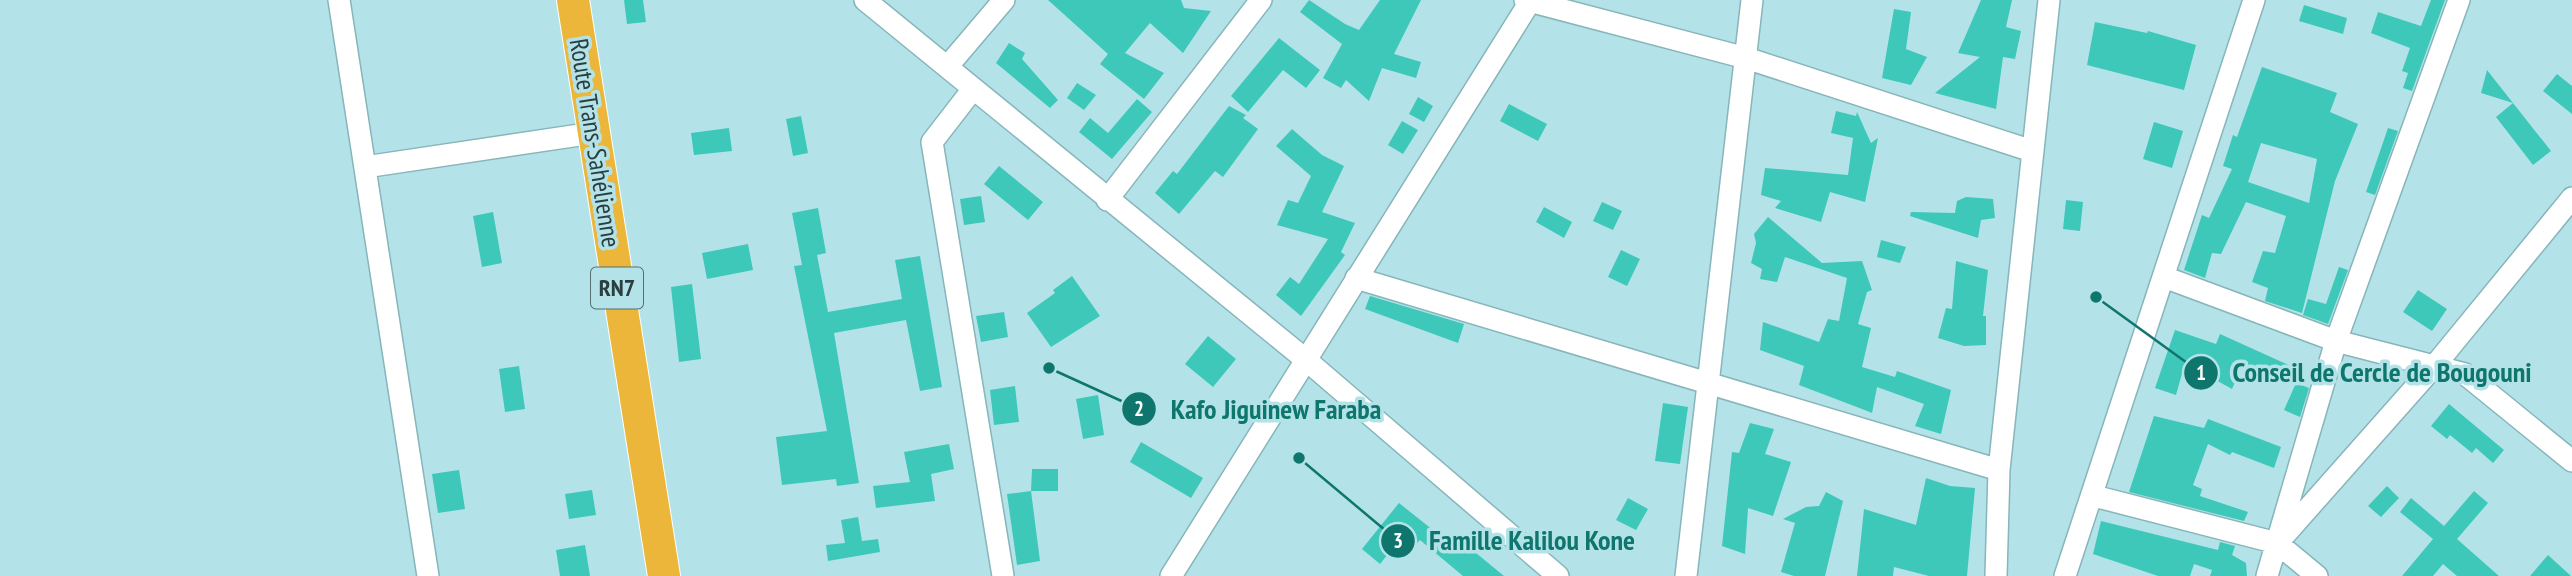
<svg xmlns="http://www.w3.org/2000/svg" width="2572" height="576" font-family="'PT Sans Narrow',sans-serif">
	<rect width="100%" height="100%" fill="#b3e3e8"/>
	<!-- building -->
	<path fill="#3ec8b9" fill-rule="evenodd" d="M 624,0 L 643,0 L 646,22 L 627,24 Z
		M 1048,0 L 1181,0 L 1184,8 L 1211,11 L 1183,53 L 1150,23 L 1125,53 L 1164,73 L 1144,99 L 1100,64 L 1108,54 Z
		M 1309,0 L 1345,24 L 1359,30 L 1380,0 L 1421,0 L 1394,54 L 1421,62 L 1416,78 L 1382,68 L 1369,101 L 1346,80 L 1341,88 L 1323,78 L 1342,44 L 1300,12 Z
		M 1981,0 L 2012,0 L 2006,27 L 2021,31 L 2015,59 L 2003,57 L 1996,109 L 1935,93 L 1980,57 L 1958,53 Z
		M 2431,0 L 2445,0 L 2412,91 L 2403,88 L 2408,73 L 2402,71 L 2410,48 L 2371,33 L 2378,12 L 2421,26 Z
		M 2304,5 L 2347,18 L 2343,34 L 2299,21 Z
		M 1894,9 L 1911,12 L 1906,49 L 1927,57 L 1911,85 L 1882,78 Z
		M 2095,22 L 2147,33 L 2148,31 L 2196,45 L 2184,90 L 2087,65 Z
		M 1279,38 L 1320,70 L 1306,88 L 1283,70 L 1248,112 L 1231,96 Z
		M 1009,43 L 1025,53 L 1022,59 L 1058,100 L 1050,108 L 996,63 Z
		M 2262,67 L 2337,93 L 2330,112 L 2358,124 L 2335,181 L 2302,313 L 2265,301 L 2268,288 L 2252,282 L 2263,251 L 2275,253 L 2286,216 L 2246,202 L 2221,254 L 2212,253 L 2205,278 L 2184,270 L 2202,215 L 2209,218 L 2232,169 L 2223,166 L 2233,135 L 2237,137 ZM 2261,143 L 2317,159 L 2309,203 L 2248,182 Z
		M 2487,70 L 2513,103 L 2481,93 Z
		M 2557,74 L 2572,86 L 2572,114 L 2543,91 Z
		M 1077,83 L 1096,95 L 1084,110 L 1067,98 Z
		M 1418,97 L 1433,106 L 1424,122 L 1409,114 Z
		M 1137,99 L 1152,112 L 1112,159 L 1079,132 L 1090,118 L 1108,133 Z
		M 2513,103 L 2551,151 L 2533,165 L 2496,117 Z
		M 1509,104 L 1547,124 L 1538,141 L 1500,121 Z
		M 1229,106 L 1246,115 L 1243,118 L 1258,129 L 1223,177 L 1215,171 L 1179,214 L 1155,193 L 1173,171 L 1177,174 Z
		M 1836,111 L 1856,116 L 1857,112 L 1871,143 L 1878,138 L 1865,202 L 1830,192 L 1821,222 L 1775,208 L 1781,201 L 1761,195 L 1765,168 L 1848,175 L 1853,138 L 1831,133 Z
		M 801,116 L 808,153 L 793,156 L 786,119 Z
		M 1402,121 L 1418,130 L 1403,154 L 1388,145 Z
		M 2154,122 L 2183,131 L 2172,168 L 2143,159 Z
		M 729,128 L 732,151 L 694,155 L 691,133 Z
		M 2388,128 L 2398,131 L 2375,195 L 2366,192 Z
		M 1292,129 L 1322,155 L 1344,166 L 1322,212 L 1355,223 L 1341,252 L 1345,255 L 1301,316 L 1276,295 L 1290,277 L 1299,284 L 1328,239 L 1277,225 L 1288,200 L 1298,203 L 1311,176 L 1276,146 Z
		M 999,166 L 1043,202 L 1028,220 L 984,184 Z
		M 981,196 L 985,222 L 964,225 L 960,199 Z
		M 1966,197 L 1993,199 L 1995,218 L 1981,220 L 1978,238 L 1910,216 L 1911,212 L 1955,213 L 1957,201 Z
		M 2066,200 L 2083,202 L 2080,231 L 2063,229 Z
		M 1602,202 L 1622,211 L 1613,230 L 1593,221 Z
		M 1544,207 L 1572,222 L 1564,238 L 1536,222 Z
		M 818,208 L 826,253 L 817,255 L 828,312 L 902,299 L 895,260 L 920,256 L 942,387 L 920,391 L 906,320 L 834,333 L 859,483 L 837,486 L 836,479 L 782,485 L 776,437 L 827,431 L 794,266 L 802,265 L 792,213 Z
		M 493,212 L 502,263 L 482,267 L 473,216 Z
		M 1768,217 L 1822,263 L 1862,261 L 1872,290 L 1867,292 L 1858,324 L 1871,328 L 1862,367 L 1895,377 L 1897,371 L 1951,390 L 1941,434 L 1915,426 L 1924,404 L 1877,387 L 1872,413 L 1862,409 L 1799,385 L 1804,366 L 1760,350 L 1763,322 L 1819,342 L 1828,319 L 1839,321 L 1847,278 L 1785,257 L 1777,282 L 1760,279 L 1762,269 L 1751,263 L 1756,243 L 1754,234 Z
		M 1881,240 L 1906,247 L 1900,263 L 1877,257 Z
		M 748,244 L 753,270 L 707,279 L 702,253 Z
		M 1621,250 L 1640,259 L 1627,286 L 1608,277 Z
		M 1956,261 L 1988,270 L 1983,316 L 1986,316 L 1986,345 L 1964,346 L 1938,338 L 1946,308 L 1952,309 Z
		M 2339,267 L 2348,270 L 2328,324 L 2303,315 L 2308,299 L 2326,304 Z
		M 1072,276 L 1100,316 L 1051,347 L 1027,313 L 1055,293 L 1053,290 Z
		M 692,284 L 701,359 L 679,362 L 671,287 Z
		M 2418,290 L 2447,309 L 2432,331 L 2403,312 Z
		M 1370,296 L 1464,324 L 1458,343 L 1365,309 Z
		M 1004,312 L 1008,337 L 981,342 L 976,316 Z
		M 2175,330 L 2216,344 L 2220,334 L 2291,366 L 2283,383 L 2243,364 L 2232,389 L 2185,363 L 2176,395 L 2155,388 Z
		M 1208,336 L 1236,359 L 1213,387 L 1185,364 Z
		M 519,366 L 525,409 L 505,412 L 499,369 Z
		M 2296,383 L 2309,388 L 2300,417 L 2284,410 Z
		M 1015,386 L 1019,422 L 994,425 L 990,390 Z
		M 1098,395 L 1104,435 L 1083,439 L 1076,399 Z
		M 1663,403 L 1688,407 L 1680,464 L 1655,461 Z
		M 2449,404 L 2504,450 L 2493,463 L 2476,448 L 2472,453 L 2450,435 L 2447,439 L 2431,426 Z
		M 2154,416 L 2204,428 L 2208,419 L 2281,447 L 2274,468 L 2232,452 L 2230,455 L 2208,444 L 2193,485 L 2202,489 L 2200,496 L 2248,512 L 2244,521 L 2129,492 Z
		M 1750,423 L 1774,429 L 1765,454 L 1791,462 L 1773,516 L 1748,508 L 1745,554 L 1722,546 L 1732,452 L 1739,453 Z
		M 1141,442 L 1203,478 L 1191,498 L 1130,462 Z
		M 949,444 L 954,469 L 931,474 L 935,501 L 876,508 L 873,486 L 910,482 L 904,452 Z
		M 1032,469 L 1058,469 L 1058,491 L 1031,491 Z
		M 459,470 L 465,509 L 438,513 L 432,474 Z
		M 1926,478 L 1950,486 L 1975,488 L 1967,576 L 1929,576 L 1894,567 L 1893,576 L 1857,576 L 1864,509 L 1916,525 Z
		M 2387,486 L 2399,498 L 2381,517 L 2368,506 Z
		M 592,490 L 596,515 L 569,519 L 565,494 Z
		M 1031,491 L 1040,561 L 1017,565 L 1007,494 Z
		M 2474,491 L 2488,503 L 2457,539 L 2499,576 L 2457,576 L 2443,564 L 2433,576 L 2402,576 L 2433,539 L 2400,512 L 2411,498 L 2444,526 Z
		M 1826,492 L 1843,501 L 1825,576 L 1794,576 L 1781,572 L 1795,523 L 1783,519 L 1806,507 L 1819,506 Z
		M 1628,498 L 1648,509 L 1636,530 L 1616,520 Z
		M 1399,503 L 1453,546 L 1459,539 L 1504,576 L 1463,576 L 1420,540 L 1417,543 L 1405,533 L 1380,564 L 1362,549 Z
		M 858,517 L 862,541 L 878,539 L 880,552 L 828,561 L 826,545 L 845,543 L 841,520 Z
		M 2101,521 L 2218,550 L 2220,542 L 2235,546 L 2232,555 L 2246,563 L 2247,576 L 2210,576 L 2212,570 L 2194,564 L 2190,576 L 2158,576 L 2093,554 Z
		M 585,545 L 590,576 L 560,576 L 556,550 Z
		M 2548,555 L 2571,576 L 2530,576 Z"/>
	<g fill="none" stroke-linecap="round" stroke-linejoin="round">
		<defs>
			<path id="minor" d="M 339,0 L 428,576
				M 865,0 L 1305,359 L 1558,576
				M 1525,0 L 1746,58 L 2032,151
				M 947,67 L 1004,0
				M 973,89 L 932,142 L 1003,576
				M 365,167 L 593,133
				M 1107,200 L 1261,0
				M 2164,277 L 2336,341 L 2465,374 L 2572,461
				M 1356,278 L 1999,470
				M 2094,496 L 2277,543 L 2317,576
				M 2281,539 L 2436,364 L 2572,198
				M 1171,576 L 1531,0
				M 1686,576 L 1752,0
				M 1996,576 L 1999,470 L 2049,0
				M 2065,576 L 2254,0
				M 2267,576 L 2336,341 L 2459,0"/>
			<path id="highway" d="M 573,0 L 664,576"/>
		</defs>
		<!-- minor casing -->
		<use href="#minor" stroke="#86b5ba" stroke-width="24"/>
		<!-- highway casing -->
		<use href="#highway" stroke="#fff" stroke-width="34"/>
		<!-- minor -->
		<use href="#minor" stroke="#fff" stroke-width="21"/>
		<!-- highway -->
		<use href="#highway" stroke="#ebb639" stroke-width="32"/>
	</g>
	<g text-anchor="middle" stroke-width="7" stroke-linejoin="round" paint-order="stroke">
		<!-- shield labels -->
		<rect fill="#b3e3e8" stroke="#547073" stroke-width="2" x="591" y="267.5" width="52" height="41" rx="5"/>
		<g font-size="24" font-weight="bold" fill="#2b3f41">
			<text x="617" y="296">RN7</text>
		</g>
		<!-- street labels -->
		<g font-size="26" fill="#2b3f41" stroke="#b3e3e8">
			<text transform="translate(595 143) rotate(81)" y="9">Route Trans-Sahélienne</text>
		</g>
	</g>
	<!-- callouts -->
	<path fill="none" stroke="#0f766e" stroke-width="2.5" d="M2096 297L2201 373M1049 368L1139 409M1299 458L1398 541"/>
	<g fill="#0f766e" stroke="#b3e3e8" stroke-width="2.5">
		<circle cx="2096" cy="297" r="7"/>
		<circle cx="1049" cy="368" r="7"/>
		<circle cx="1299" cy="458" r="7"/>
		<circle cx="2201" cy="373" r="18"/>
		<circle cx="1139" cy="409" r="18"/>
		<circle cx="1398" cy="541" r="18"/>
	</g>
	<g font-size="21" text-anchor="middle" font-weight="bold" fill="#fff">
		<text x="2201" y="380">1</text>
		<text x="1139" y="416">2</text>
		<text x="1398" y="548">3</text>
	</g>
	<g font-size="28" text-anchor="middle" font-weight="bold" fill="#0f766e" stroke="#b3e3e8" stroke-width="7" stroke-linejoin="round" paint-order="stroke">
		<text x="2382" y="382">Conseil de Cercle de Bougouni</text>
		<text x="1276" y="419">Kafo Jiguinew Faraba</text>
		<text x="1532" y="550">Famille Kalilou Kone</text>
	</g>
</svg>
